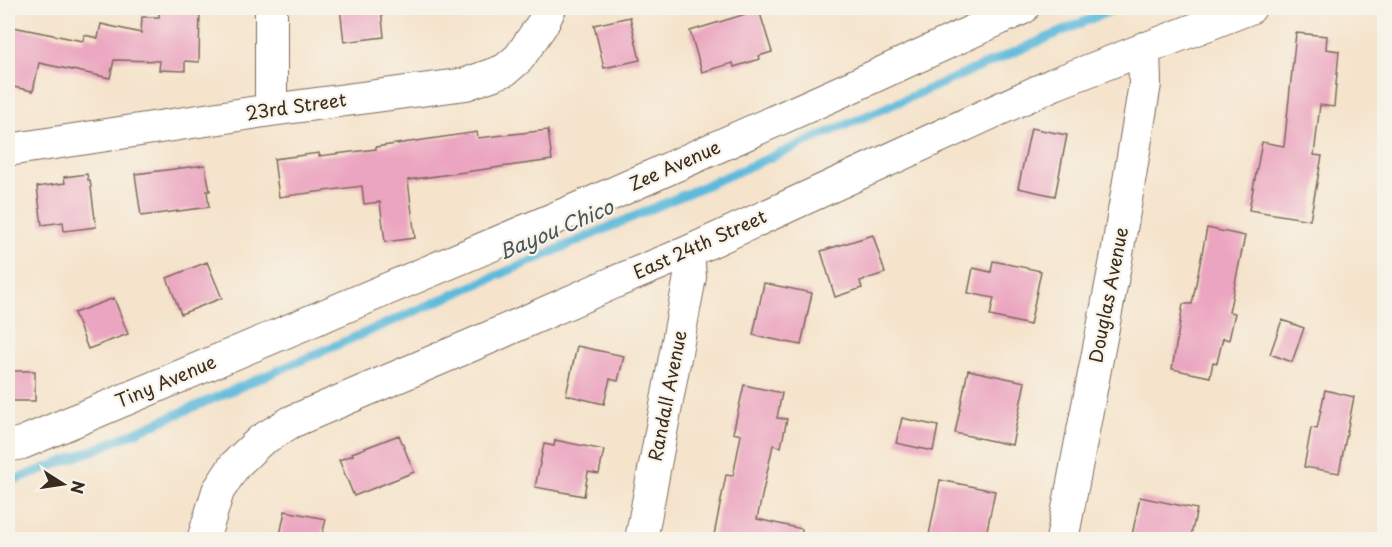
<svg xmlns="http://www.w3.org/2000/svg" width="1392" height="547" font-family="'Playpen Sans',sans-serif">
	<rect width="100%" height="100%" fill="#f7f3e8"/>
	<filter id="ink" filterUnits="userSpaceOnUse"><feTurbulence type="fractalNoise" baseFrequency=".0167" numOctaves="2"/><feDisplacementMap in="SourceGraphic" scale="12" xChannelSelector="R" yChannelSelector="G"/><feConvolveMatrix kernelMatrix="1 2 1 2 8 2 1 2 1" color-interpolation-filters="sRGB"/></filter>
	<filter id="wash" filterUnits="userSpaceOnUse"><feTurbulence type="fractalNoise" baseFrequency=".008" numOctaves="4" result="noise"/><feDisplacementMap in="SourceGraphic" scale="24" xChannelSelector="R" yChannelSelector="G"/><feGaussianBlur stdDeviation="1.35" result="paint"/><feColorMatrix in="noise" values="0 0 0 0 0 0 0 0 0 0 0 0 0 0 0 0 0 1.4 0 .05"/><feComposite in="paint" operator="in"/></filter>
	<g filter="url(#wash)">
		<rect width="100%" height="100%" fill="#f5e3cb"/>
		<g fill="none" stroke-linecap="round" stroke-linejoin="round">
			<!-- stream -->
			<path stroke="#5dbadb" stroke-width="9" d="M 8,482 L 94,450 L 1116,8"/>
		</g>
		<g id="blocks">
			<!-- building -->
			<path fill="#eba5c0" d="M 159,8 L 200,8 L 199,62 L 185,61 L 185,71 L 159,70 L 160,61 L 114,60 L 110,78 L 39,63 L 33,91 L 8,86 L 8,26 L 83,41 L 84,35 L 98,38 L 101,24 L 141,33 L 142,17 L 159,17 Z
				M 340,8 L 381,8 L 384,37 L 344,42 Z
				M 759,10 L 772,52 L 759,56 L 760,59 L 734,67 L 733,63 L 702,72 L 690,31 Z
				M 630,17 L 640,60 L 604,68 L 594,25 Z
				M 1296,33 L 1327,36 L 1326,49 L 1339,51 L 1334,107 L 1320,105 L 1314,155 L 1322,156 L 1310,220 L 1249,210 L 1262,142 L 1284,146 Z
				M 1031,128 L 1067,135 L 1055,196 L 1018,188 Z
				M 548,130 L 552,160 L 408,180 L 415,238 L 385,242 L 380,202 L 364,204 L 362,186 L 279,197 L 274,159 L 319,153 L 319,156 L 376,149 L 376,147 L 477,132 L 478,138 Z
				M 205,165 L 210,191 L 207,191 L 209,207 L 141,216 L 135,174 Z
				M 87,174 L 88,180 L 90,180 L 96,227 L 64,231 L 63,222 L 42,225 L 37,187 L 65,183 L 64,177 Z
				M 1207,228 L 1245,236 L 1229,312 L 1235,313 L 1229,340 L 1223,338 L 1217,363 L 1213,362 L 1210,377 L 1172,369 L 1183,304 L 1192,304 Z
				M 873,235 L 885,273 L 860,281 L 862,288 L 835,297 L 821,251 Z
				M 993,261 L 1041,271 L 1030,325 L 990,316 L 994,298 L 968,293 L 973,268 L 991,272 Z
				M 207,262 L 222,298 L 181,314 L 167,278 Z
				M 764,283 L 812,293 L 801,345 L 753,335 Z
				M 114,298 L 128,334 L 88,349 L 74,313 Z
				M 1282,320 L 1304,328 L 1292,362 L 1270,354 Z
				M 577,346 L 624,356 L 618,381 L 610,379 L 604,404 L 566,395 Z
				M 968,370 L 1025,382 L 1012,445 L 955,433 Z
				M 8,371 L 35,371 L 35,401 L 8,401 Z
				M 744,385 L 782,393 L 777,418 L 787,419 L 781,447 L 773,445 L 757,519 L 802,529 L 801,540 L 713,540 L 726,475 L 733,476 L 741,435 L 733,433 Z
				M 1325,390 L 1354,397 L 1339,473 L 1304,467 L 1311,428 L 1317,429 Z
				M 902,418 L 938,426 L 933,451 L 896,443 Z
				M 399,435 L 414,472 L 354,496 L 339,460 L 353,455 L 352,453 Z
				M 555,440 L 604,450 L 599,474 L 588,472 L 584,496 L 535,487 L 544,444 L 554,446 Z
				M 940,480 L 995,491 L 985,540 L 928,540 Z
				M 1140,497 L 1197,509 L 1190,540 L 1131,540 Z
				M 285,511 L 326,519 L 321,540 L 279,540 Z"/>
		</g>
	</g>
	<g filter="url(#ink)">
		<use href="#blocks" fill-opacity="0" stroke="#7c6b5b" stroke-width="1.5"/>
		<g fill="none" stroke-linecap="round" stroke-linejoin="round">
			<defs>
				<path id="minor" d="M 271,110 L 271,8
					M 8,150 L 271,110 L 466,84 L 505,70 L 519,58 L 543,23 L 550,8
					M 8,446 L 22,443 L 596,201 L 851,87 L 1023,8
					M 203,540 L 218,491 L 235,465 L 260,441 L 291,422 L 486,339 L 615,282 L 688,252 L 1054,84 L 1250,8
					M 641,540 L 690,277 L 688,252
					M 1062,540 L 1116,260 L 1145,84 L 1144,48"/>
			</defs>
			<!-- minor casing -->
			<use href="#minor" stroke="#7c6b5b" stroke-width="34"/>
			<!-- minor -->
			<use href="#minor" stroke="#fff" stroke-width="32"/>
		</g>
	</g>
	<g text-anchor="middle" stroke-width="4.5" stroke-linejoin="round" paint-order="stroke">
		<!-- street labels -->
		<g font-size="18" fill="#3b2a1e" stroke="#f7f3e8">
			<text transform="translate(296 107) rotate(-8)" y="6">23rd Street</text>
			<text transform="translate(675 166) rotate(-24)" y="6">Zee Avenue</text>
			<text transform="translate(700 245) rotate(-24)" y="6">East 24th Street</text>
			<text transform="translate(1109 295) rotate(-79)" y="6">Douglas Avenue</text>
			<text transform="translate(166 382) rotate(-23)" y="6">Tiny Avenue</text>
			<text transform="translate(668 396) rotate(-79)" y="6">Randall Avenue</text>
		</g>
		<!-- water labels -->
		<g font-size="20" font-style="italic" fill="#455557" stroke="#f7f3e8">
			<text transform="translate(556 230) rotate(-23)" y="7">Bayou Chico</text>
		</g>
	</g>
	<!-- margin -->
	<rect width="1392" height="547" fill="none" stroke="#f7f3e8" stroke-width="30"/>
	<!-- north arrow -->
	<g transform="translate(63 484) rotate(102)" stroke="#f7f3e8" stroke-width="4.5" paint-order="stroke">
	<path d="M0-4.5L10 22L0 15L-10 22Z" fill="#3b2a1e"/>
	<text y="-9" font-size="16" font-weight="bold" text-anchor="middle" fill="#3b2a1e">N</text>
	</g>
</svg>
